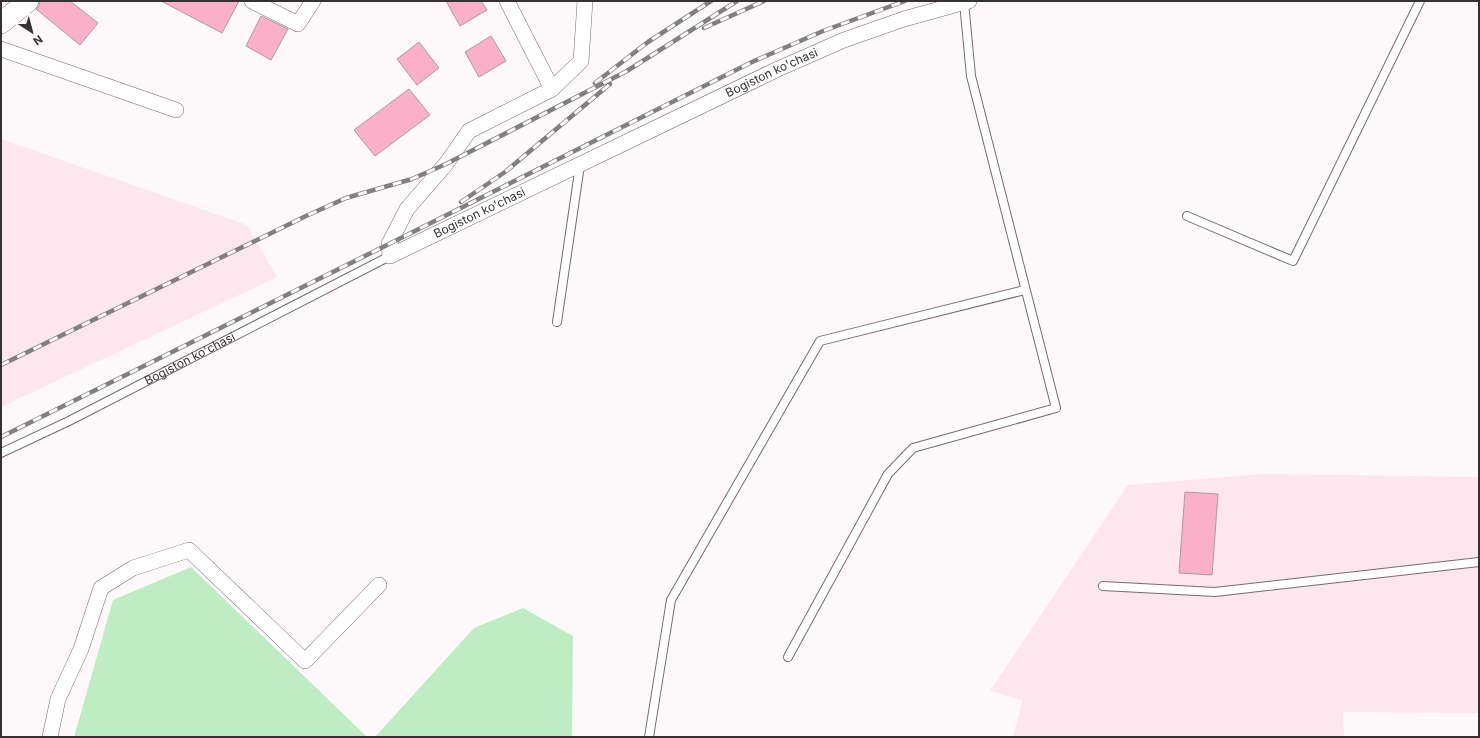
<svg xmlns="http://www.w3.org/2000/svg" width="1480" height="738" font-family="Inter,sans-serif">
	<rect width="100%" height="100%" fill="#fdf9fa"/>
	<!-- built -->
	<path fill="#fde6ed" d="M 1,139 L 247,225 L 277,277 L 1,407 Z
		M 1263,474 L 1479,477 L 1479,713 L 1343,712 L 1344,737 L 1013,737 L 1023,700 L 990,691 L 1128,485 Z"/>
	<!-- green -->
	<path fill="#beecc3" d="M 191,567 L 367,737 L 74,737 L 113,600 Z
		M 523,608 L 573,636 L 572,737 L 375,737 L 474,628 Z"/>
	<!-- building -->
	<path fill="#fbb0c9" stroke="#ac9aa0" d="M 40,1 L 70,1 L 98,23 L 80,45 L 36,9 L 39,6 Z
		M 161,1 L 239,1 L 222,33 Z
		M 446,1 L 481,1 L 487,10 L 460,26 Z
		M 261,16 L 288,29 L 271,60 L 246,46 Z
		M 491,36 L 506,61 L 479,77 L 465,52 Z
		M 419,42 L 439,68 L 417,85 L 397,59 Z
		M 409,89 L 430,115 L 375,156 L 354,130 Z
		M 1185,492 L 1218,494 L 1212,575 L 1179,573 Z"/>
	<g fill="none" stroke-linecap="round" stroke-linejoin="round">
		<defs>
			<g id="lane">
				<path d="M 1187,216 L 1293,261 L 1420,1"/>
				<path d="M 557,322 L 580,165"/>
				<path id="s1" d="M 1,453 L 69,421 L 390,256"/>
				<path d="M 1103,586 L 1215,592 L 1479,562"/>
				<path d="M 788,657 L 888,474 L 913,448 L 1056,408 L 971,76 L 964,2"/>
				<path d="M 649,737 L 671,600 L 820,341 L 1025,290"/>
			</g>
			<g id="street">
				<path d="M 252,1 L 298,24 L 313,1"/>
				<path d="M 507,1 L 552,89"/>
				<path id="s2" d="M 585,1 L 581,61 L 552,89 L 469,131 L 446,164 L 407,209 L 389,244 L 390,256 L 778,69 L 844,40 L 904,19 L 969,1"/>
				<path d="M 1,49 L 176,110"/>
				<path d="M 50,737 L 58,699 L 81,649 L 101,588 L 133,568 L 189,550 L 305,661 L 379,585"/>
			</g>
			<path id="secondary" d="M 1,23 L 28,1"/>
		</defs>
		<!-- lane casing -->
		<use href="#lane" stroke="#7a696e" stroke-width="10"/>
		<!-- street casing -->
		<use href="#street" stroke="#7a696e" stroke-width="16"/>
		<!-- secondary casing -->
		<use href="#secondary" stroke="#7a696e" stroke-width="22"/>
		<!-- lane -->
		<use href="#lane" stroke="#fff" stroke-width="8"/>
		<!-- street -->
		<use href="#street" stroke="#fff" stroke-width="15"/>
		<!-- secondary -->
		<use href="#secondary" stroke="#fff" stroke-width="21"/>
		<defs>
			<path id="rail" d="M 704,28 L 764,1
				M 595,83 L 648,42 L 711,1
				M 461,202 L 505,172 L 610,84
				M 1,365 L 306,216 L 346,198 L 412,179 L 446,164 L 627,71 L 737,1
				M 1,437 L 389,244 L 752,62 L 823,31 L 905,1"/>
		</defs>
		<!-- rail casing -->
		<use href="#rail" stroke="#837e7f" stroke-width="4.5"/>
		<!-- rail -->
		<use href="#rail" stroke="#fdf9fa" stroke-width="3" stroke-dasharray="9" stroke-linecap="butt"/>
	</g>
	<g text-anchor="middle" stroke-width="4" stroke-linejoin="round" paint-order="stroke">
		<!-- street labels -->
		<g font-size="12" fill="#383133" stroke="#fdf9fa">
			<text dy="4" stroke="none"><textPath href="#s2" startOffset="768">Bogiston ko'chasi</textPath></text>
			<text dy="4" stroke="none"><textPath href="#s2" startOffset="444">Bogiston ko'chasi</textPath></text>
			<text dy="4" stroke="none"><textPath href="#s1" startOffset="211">Bogiston ko'chasi</textPath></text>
		</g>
	</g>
	<!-- border -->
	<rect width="1480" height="738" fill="none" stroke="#383133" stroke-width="4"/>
	<!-- north arrow -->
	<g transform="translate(32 32) rotate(144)" stroke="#fdf9fa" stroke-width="3" paint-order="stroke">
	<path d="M0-3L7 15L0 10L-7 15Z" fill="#383133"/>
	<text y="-6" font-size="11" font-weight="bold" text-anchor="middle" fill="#383133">N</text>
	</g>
</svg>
